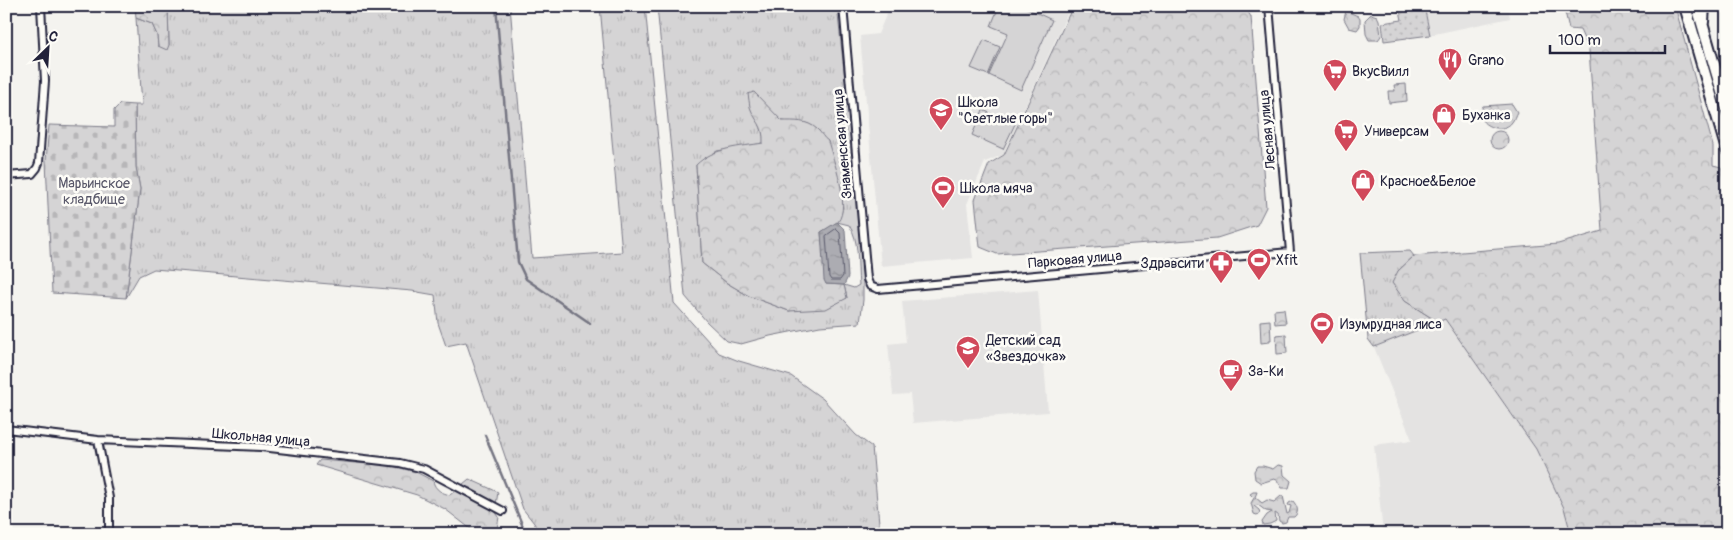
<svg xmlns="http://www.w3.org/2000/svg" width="1733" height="540" font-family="Pangolin,sans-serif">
	<defs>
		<pattern id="grass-tufts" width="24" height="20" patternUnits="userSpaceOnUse" patternTransform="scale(1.25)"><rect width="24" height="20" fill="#d5d4d5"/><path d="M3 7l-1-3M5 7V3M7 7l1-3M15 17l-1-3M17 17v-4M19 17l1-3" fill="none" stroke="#b7b6b8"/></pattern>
		<pattern id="forest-crowns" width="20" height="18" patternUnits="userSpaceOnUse" patternTransform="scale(1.25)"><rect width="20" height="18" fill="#d5d4d5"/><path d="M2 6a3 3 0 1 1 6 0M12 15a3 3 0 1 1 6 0" fill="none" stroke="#b7b6b8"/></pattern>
		<pattern id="cemetery-stones" width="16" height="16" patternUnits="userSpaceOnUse" patternTransform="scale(1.25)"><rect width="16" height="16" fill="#d5d4d5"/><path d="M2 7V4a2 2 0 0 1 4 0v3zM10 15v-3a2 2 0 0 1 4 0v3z" fill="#b7b6b8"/></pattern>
		<pattern id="garden-dots" width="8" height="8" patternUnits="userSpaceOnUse" patternTransform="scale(1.25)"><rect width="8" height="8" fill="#d5d4d5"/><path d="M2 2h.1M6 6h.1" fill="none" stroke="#b7b6b8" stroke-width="1.8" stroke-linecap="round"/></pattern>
		<pattern id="water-ripples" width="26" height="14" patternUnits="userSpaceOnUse" patternTransform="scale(1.25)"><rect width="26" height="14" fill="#acacb2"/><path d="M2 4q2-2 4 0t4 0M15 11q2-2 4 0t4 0" fill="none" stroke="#8c8c92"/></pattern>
	</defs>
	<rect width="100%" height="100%" fill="#f4f3ef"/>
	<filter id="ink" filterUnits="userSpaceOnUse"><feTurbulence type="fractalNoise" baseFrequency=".02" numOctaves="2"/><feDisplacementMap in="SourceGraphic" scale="10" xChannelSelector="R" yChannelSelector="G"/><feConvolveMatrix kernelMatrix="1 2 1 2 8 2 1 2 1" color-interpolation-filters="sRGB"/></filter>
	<g filter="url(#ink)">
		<!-- built -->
		<path fill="#e4e3e2" d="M 890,6 L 1071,6 L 1003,155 L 985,162 L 967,204 L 973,258 L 881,266 L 860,36 L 878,34 Z
			M 1424,6 L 1508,6 L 1510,18 L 1430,35 Z
			M 1038,290 L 1048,412 L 913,423 L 910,394 L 893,395 L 888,344 L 906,342 L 902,301 Z
			M 1445,318 L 1536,449 L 1564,508 L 1571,534 L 1383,534 L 1374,445 L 1412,440 L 1374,347 Z"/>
		<!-- grass -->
		<path fill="url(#grass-tufts)" stroke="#7c7b88" fill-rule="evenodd" d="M 168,6 L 510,6 L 532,258 L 622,252 L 600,6 L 645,6 L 674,303 L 719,353 L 739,361 L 791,376 L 823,399 L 856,435 L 872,447 L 880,534 L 540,534 L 534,523 L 523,509 L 466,342 L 446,346 L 438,323 L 435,295 L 412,291 L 154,269 L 139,276 L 126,298 L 140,189 L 136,167 L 135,105 L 142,105 L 136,18 L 152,24 L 157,35 L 158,46 L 169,45 Z
			M 657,6 L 837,6 L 851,135 L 863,282 L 863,300 L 860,323 L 820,326 L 770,336 L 741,344 L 727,341 L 707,322 L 685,296 ZM 751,109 C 760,112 770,117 780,120 C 801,127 807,114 824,139 L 842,211 L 837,222 L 849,225 C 860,241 857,266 859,285 L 854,288 L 844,285 L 847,298 L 789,311 L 749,296 L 727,283 L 702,263 L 696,165 L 717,151 L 764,143 C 763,129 758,120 751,109 Z
			M 1410,251 L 1414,256 L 1398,271 L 1405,301 L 1438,322 L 1374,347 L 1368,339 L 1360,253 Z"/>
		<!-- forest -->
		<path fill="url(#forest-crowns)" stroke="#7c7b88" d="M 135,6 L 168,6 L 169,45 L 167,50 L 158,46 L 157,35 L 152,24 L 136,18 Z
			M 1073,6 L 1245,6 L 1251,17 L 1266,207 L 1257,225 L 1217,238 L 997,254 L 980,247 L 975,200 L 989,164 L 1004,155 Z
			M 1561,6 L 1675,6 L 1713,146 L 1713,165 L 1721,167 L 1727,187 L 1727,534 L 1571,534 L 1564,508 L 1536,449 L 1445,319 L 1438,322 L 1405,301 L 1392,283 L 1398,271 L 1414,256 L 1558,244 L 1602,231 L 1589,50 L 1580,30 L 1569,29 L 1566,16 Z
			M 1346,11 L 1358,16 L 1360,19 L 1360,26 L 1357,30 L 1349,28 L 1344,19 Z
			M 1371,14 L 1377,16 L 1379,20 L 1381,36 L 1378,40 L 1369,40 L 1366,34 L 1365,20 Z
			M 1406,84 L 1407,101 L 1389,103 L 1388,91 L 1395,91 L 1394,85 Z
			M 754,92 L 782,121 C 795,121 807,120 817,129 C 822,133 823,138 828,141 C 833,160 851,205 838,222 C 834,226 826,229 821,232 L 826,284 L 844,285 L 847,298 L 826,309 L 789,311 L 749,296 L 727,283 L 702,263 L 696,165 C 714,147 740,147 763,143 C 764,124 755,122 750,107 C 749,103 749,98 748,94 Z
			M 1512,104 L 1517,112 C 1515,115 1514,120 1512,122 C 1504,135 1471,126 1483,106 Z
			M1490 140a9 9 0 1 1 18 0a9 9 0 1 1-18 0Z
			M 1284,309 L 1286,323 L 1275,324 L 1274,310 Z
			M 1270,320 L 1271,340 L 1269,340 L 1269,342 L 1261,343 L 1260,321 Z
			M 1286,334 L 1287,353 L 1277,354 L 1276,335 Z
			M 320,460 L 392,466 L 416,472 L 433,481 C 435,490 442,493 450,495 L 469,479 L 498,492 L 495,511 L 499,517 L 496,534 L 471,534 L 472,530 L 445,509 L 417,495 L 316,465 Z
			M 1278,465 L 1283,466 L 1284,475 L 1291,481 L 1289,488 L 1282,488 L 1277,480 L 1274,479 L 1261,483 L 1255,479 L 1254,471 L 1257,466 L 1263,466 L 1273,469 Z
			M 1253,492 L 1257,492 L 1255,497 L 1262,503 L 1267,500 L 1274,502 L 1281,496 L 1283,496 L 1287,514 L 1289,513 L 1291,506 L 1288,505 L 1289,503 L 1293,501 C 1297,506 1300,512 1294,517 L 1288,517 L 1286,522 L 1282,523 L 1279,521 L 1278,515 L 1275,513 L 1276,521 L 1270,524 L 1263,525 L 1262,522 L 1267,515 L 1272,512 L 1266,511 L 1258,505 L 1254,506 L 1259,510 L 1260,513 L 1257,515 L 1254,514 L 1251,503 L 1254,498 L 1250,494 Z"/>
		<!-- cemetery -->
		<path fill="url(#cemetery-stones)" stroke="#7c7b88" d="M 120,104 L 135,105 L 136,167 L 140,189 L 126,298 L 52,293 L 46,161 L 49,125 L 114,127 L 114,110 Z"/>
		<!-- garden -->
		<path fill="url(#garden-dots)" stroke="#7c7b88" d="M 1399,6 L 1424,6 L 1430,35 L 1384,41 L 1382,23 L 1402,20 Z"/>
		<!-- pitch -->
		<path fill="#d5d4d5" stroke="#7c7b88" d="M 999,6 L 1022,6 L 1052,20 L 1021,90 L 989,75 L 1008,33 L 991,26 Z
			M 984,40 L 1000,47 L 988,75 L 971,68 Z
			M 983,110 L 1015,124 L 1003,149 L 972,135 Z"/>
		<!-- water -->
		<path fill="url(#water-ripples)" stroke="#757582" d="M 837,222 L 845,230 L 848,277 L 844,285 L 826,284 L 824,280 L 821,232 Z"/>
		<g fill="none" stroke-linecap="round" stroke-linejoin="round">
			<!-- shore -->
			<path stroke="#59596b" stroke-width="1" d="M 836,229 L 840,233 L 843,276 L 840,280 L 831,280 L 829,277 L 826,236 Z"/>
			<!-- stream -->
			<path stroke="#757582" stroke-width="2.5" d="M 496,6 L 518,262 L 526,279 L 590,323
				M 485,435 L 526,534"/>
			<defs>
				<path id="street" d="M 843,6 L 867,279 L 870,286 L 878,289 L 1290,252 L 1269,6
					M 1705,22 L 1706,6
					M 6,176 L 32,174 L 37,168 L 39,163 L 45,81 L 41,6
					M 6,429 L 98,440 L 261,447 L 400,463 L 424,469 L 503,511
					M 98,440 L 109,498 L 109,534"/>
				<path id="primary" d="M 1685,6 L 1727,150
					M 1697,6 L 1727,109"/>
			</defs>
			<!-- street casing -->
			<use href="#street" stroke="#22223b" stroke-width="10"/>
			<!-- primary casing -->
			<use href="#primary" stroke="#22223b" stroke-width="14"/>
			<!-- street -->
			<use href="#street" stroke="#fdfcf7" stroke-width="6"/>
			<!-- primary -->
			<use href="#primary" stroke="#fdfcf7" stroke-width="10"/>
		</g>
	</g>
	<!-- icons -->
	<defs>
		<symbol id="restaurant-pin" viewBox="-11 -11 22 30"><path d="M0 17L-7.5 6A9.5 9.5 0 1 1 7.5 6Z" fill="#d1495b" stroke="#fdfcf7"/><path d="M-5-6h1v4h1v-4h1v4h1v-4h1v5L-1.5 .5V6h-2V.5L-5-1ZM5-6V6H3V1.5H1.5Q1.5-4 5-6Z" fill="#fff"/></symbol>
		<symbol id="supermarket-pin" viewBox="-11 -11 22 30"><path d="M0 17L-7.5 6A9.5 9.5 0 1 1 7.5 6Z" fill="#d1495b" stroke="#fdfcf7"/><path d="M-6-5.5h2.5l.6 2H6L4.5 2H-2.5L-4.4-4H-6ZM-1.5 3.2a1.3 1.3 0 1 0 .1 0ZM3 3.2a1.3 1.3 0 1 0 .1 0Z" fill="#fff"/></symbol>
		<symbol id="school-pin" viewBox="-11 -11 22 30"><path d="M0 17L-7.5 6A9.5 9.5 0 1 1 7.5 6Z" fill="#d1495b" stroke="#fdfcf7"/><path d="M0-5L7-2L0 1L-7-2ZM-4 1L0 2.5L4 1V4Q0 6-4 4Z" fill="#fff"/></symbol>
		<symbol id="shop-pin" viewBox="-11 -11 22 30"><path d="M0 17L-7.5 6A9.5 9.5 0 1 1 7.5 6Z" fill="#d1495b" stroke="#fdfcf7"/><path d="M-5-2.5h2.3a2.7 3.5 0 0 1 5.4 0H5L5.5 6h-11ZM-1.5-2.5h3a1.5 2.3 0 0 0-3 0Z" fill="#fff"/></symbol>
		<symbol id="stadium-pin" viewBox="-11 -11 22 30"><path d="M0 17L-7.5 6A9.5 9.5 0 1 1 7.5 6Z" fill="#d1495b" stroke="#fdfcf7"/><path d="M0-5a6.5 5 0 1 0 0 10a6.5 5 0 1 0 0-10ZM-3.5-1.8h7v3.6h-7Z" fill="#fff"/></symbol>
		<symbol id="pharmacy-pin" viewBox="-11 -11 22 30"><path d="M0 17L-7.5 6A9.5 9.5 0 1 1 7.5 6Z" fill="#d1495b" stroke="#fdfcf7"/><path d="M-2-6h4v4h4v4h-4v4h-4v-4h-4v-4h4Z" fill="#fff"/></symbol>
		<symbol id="cafe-pin" viewBox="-11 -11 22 30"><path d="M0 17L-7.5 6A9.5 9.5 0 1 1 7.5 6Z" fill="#d1495b" stroke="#fdfcf7"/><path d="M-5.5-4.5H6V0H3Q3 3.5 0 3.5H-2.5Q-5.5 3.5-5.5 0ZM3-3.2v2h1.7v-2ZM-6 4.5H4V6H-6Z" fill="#fff"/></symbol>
	</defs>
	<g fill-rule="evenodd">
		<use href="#restaurant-pin" x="1436" y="46" width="28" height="38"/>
		<use href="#supermarket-pin" x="1321" y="57" width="28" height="38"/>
		<use href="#school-pin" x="927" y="96" width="28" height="38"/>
		<use href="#shop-pin" x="1430" y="101" width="28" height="38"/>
		<use href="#supermarket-pin" x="1332" y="117" width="28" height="38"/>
		<use href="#shop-pin" x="1349" y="167" width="28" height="38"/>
		<use href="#stadium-pin" x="929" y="174" width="28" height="38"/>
		<use href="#stadium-pin" x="1245" y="246" width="28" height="38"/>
		<use href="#pharmacy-pin" x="1207" y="249" width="28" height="38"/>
		<use href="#stadium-pin" x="1308" y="310" width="28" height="38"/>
		<use href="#school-pin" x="954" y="334" width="28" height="38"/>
		<use href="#cafe-pin" x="1217" y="357" width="28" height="38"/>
	</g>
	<g text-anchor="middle" stroke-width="5" stroke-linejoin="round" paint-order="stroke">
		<!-- poi labels -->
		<g font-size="14" fill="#22223b" stroke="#fdfcf7" text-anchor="start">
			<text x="1468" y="65">Grano</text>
			<text x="1352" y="76">ВкусВилл</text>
			<text x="958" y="107">Школа<tspan x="958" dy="16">"Светлые горы"</tspan></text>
			<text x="1462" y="120">Буханка</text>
			<text x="1364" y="136">Универсам</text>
			<text x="1380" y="186">Красное&amp;Белое</text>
			<text x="960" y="193">Школа мяча</text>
			<text x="1276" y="265">Xfit</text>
			<text x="1204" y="268" text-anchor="end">Здравсити</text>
			<text x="1340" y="329">Изумрудная лиса</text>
			<text x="986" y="345">Детский сад<tspan x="986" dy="16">«Звездочка»</tspan></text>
			<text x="1248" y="376">За-Ки</text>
		</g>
		<!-- street labels -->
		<g font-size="14" fill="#22223b" stroke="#fdfcf7">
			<text transform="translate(1267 130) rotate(-95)" y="5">Лесная улица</text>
			<text transform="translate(842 144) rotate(-95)" y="5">Знаменская улица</text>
			<text transform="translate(1075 259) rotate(-5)" y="5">Парковая улица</text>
			<text transform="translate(261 437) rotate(5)" y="5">Школьная улица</text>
		</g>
		<!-- park labels -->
		<g font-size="14" fill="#585769" stroke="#fdfcf7">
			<text x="94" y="188">Марьинское<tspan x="94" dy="16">кладбище</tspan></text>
		</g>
	</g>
	<!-- margin -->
	<rect width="1733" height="540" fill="none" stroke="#fdfcf7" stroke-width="25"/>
	<rect x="12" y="12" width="1708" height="515" fill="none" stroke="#22223b" stroke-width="2" filter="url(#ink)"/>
	<!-- north arrow -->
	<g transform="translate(48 48) rotate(25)" stroke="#fdfcf7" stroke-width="4" paint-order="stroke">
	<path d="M0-4L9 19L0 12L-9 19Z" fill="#22223b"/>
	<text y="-8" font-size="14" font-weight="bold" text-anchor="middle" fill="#22223b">С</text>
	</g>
	<!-- scale -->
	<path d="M1550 45v8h115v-8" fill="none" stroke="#22223b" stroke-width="2.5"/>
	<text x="1558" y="45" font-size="15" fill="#22223b" stroke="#fdfcf7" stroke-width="4" paint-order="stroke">100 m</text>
</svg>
